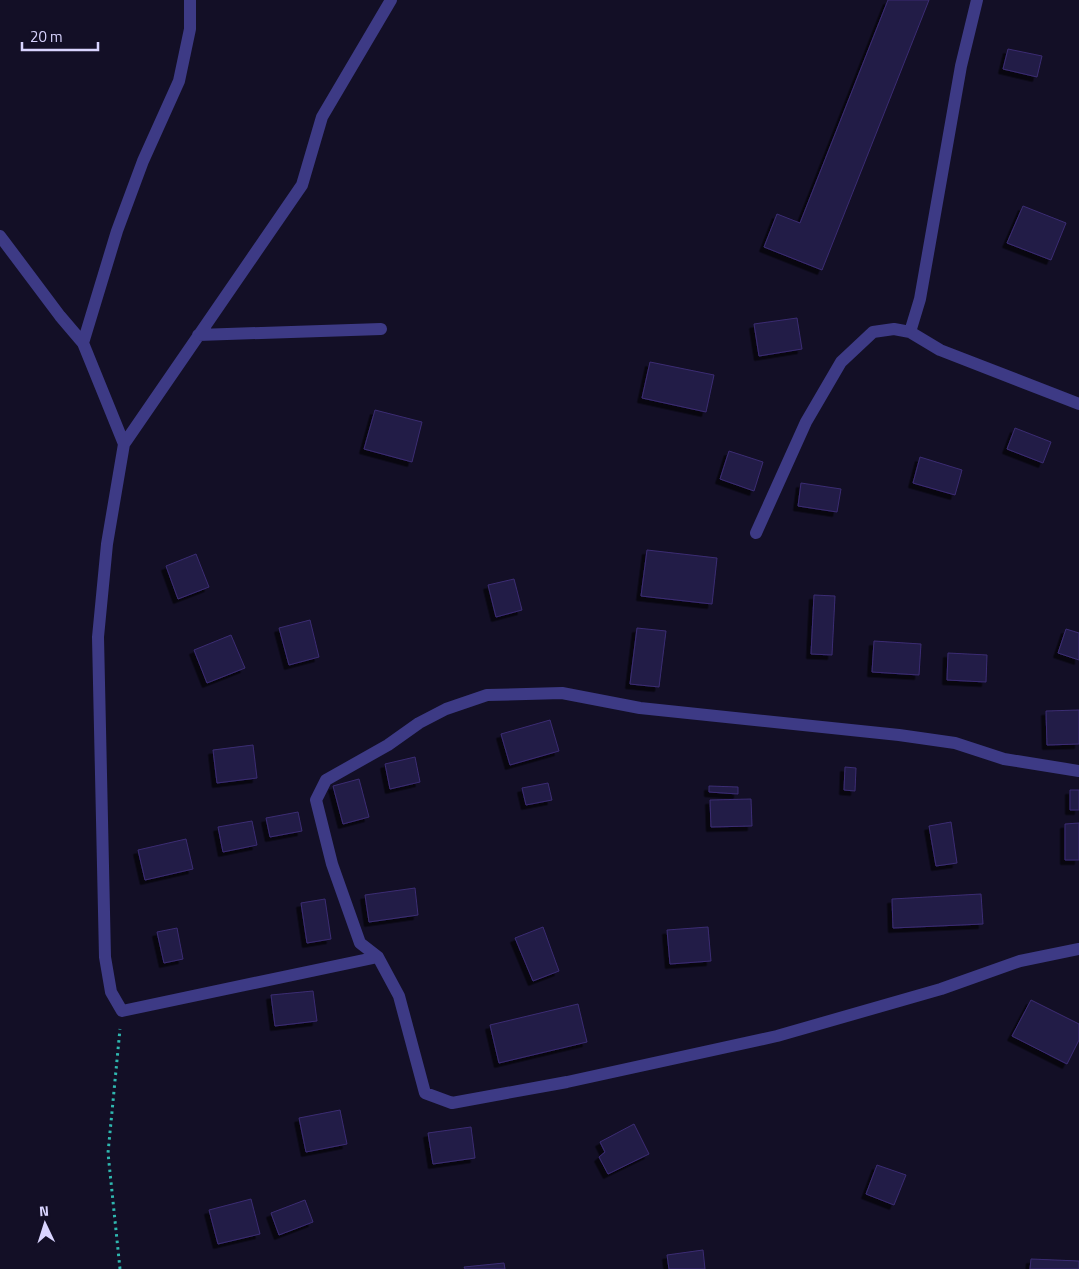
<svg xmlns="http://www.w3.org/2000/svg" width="1079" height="1269" font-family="'Titillium Web',sans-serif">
	<defs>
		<filter id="shadow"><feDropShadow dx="-4.5" dy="4.5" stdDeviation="0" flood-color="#0009"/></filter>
	</defs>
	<rect width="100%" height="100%" fill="#130f26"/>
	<!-- building -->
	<path fill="#241b47" stroke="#3b2d73" filter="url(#shadow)" d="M 888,0 L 929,0 L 822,270 L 764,247 L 777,214 L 800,223 Z
		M 1008,49 L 1042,56 L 1037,77 L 1003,69 Z
		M 1023,206 L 1066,223 L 1051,260 L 1007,243 Z
		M 797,318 L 802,349 L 759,356 L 754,324 Z
		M 650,362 L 714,375 L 706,412 L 642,398 Z
		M 375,410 L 422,422 L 412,462 L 364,449 Z
		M 1015,428 L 1051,442 L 1043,463 L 1007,449 Z
		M 729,451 L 763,462 L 754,491 L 720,479 Z
		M 920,457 L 962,470 L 955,495 L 913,483 Z
		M 801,483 L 841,489 L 837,512 L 798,506 Z
		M 647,550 L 717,558 L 712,604 L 641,596 Z
		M 196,554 L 209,587 L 178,599 L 166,566 Z
		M 514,579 L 522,610 L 496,617 L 488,585 Z
		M 814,595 L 835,596 L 832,655 L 811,654 Z
		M 310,620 L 319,657 L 289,665 L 279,628 Z
		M 637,628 L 666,631 L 659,687 L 630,684 Z
		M 1066,629 L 1079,633 L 1079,660 L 1058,653 Z
		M 231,635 L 245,668 L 207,683 L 194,650 Z
		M 874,641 L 921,644 L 919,675 L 872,672 Z
		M 948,653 L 987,655 L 986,682 L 947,680 Z
		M 1079,710 L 1079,744 L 1047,745 L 1046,711 Z
		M 550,720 L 559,751 L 510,765 L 501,734 Z
		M 253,745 L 257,778 L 217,783 L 213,750 Z
		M 415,757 L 420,782 L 390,789 L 385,764 Z
		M 845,767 L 856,768 L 855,791 L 844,790 Z
		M 359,779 L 369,817 L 343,824 L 333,786 Z
		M 548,783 L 552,800 L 526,805 L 522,788 Z
		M 709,786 L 738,787 L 738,794 L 709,792 Z
		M 1070,790 L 1079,790 L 1079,810 L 1070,810 Z
		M 751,799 L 752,826 L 711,827 L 710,800 Z
		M 298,812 L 302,831 L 270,837 L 266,818 Z
		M 252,821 L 257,845 L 223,852 L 218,827 Z
		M 951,822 L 957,863 L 936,866 L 929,826 Z
		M 1079,823 L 1079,860 L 1065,860 L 1065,824 Z
		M 186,839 L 193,869 L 145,880 L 138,850 Z
		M 415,888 L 418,915 L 369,922 L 365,895 Z
		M 981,894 L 983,924 L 893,928 L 892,899 Z
		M 325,899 L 331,939 L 307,943 L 301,903 Z
		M 543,927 L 559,971 L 533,981 L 515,938 Z
		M 708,927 L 711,961 L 670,964 L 667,930 Z
		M 177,928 L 183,959 L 164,963 L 157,932 Z
		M 313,991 L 317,1021 L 275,1026 L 271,995 Z
		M 1031,1000 L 1079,1024 L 1079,1040 L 1067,1064 L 1012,1036 Z
		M 578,1004 L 587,1042 L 499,1063 L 490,1025 Z
		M 340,1110 L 347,1144 L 306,1152 L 299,1118 Z
		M 634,1124 L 649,1154 L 608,1174 L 599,1157 L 605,1152 L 600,1142 Z
		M 471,1127 L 475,1158 L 433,1164 L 428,1133 Z
		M 877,1165 L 906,1175 L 894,1205 L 866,1194 Z
		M 251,1199 L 260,1234 L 218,1244 L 209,1210 Z
		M 305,1200 L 313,1222 L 279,1235 L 271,1213 Z
		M 703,1250 L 705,1269 L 669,1269 L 667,1255 Z
		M 1031,1259 L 1079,1261 L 1079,1269 L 1030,1269 Z
		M 504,1263 L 505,1269 L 465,1269 L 464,1267 Z"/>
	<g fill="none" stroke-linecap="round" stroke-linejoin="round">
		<!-- path -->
		<path stroke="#2fb8b0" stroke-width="3" stroke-dasharray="2.5 4" stroke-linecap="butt" d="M 120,1269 L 108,1153 L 120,1029"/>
		<!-- minor -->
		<path stroke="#3d3a85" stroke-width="12" d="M 0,236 L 60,316 L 83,343 L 124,444 L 107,544 L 98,637 L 105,957 L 111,992 L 122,1011 L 378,957
			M 910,332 L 920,299 L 961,66 L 977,0
			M 198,335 L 381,329
			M 83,343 L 117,231 L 143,161 L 179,81 L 190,29 L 190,0
			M 124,444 L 302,185 L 322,117 L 391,0
			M 756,533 L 806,422 L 841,362 L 873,332 L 894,329 L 910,332 L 940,350 L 1079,404
			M 1079,771 L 1004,759 L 955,743 L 899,735 L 640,708 L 562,693 L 487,695 L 446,709 L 419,723 L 388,745 L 326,780 L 316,800 L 332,864 L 360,943 L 378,957 L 399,996 L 425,1093 L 452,1103 L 567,1082 L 777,1036 L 941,989 L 1020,961 L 1079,949"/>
	</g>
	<!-- north arrow -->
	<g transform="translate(45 1224) rotate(356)" stroke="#130f26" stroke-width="4" paint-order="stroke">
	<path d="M0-4L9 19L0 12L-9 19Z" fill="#d9d4ff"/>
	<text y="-8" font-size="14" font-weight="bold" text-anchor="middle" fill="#d9d4ff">N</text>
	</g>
	<!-- scale -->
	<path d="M22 42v8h76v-8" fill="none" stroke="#d9d4ff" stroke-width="2.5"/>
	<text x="30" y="42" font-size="15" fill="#d9d4ff" stroke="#130f26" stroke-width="4" paint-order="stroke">20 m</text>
</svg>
